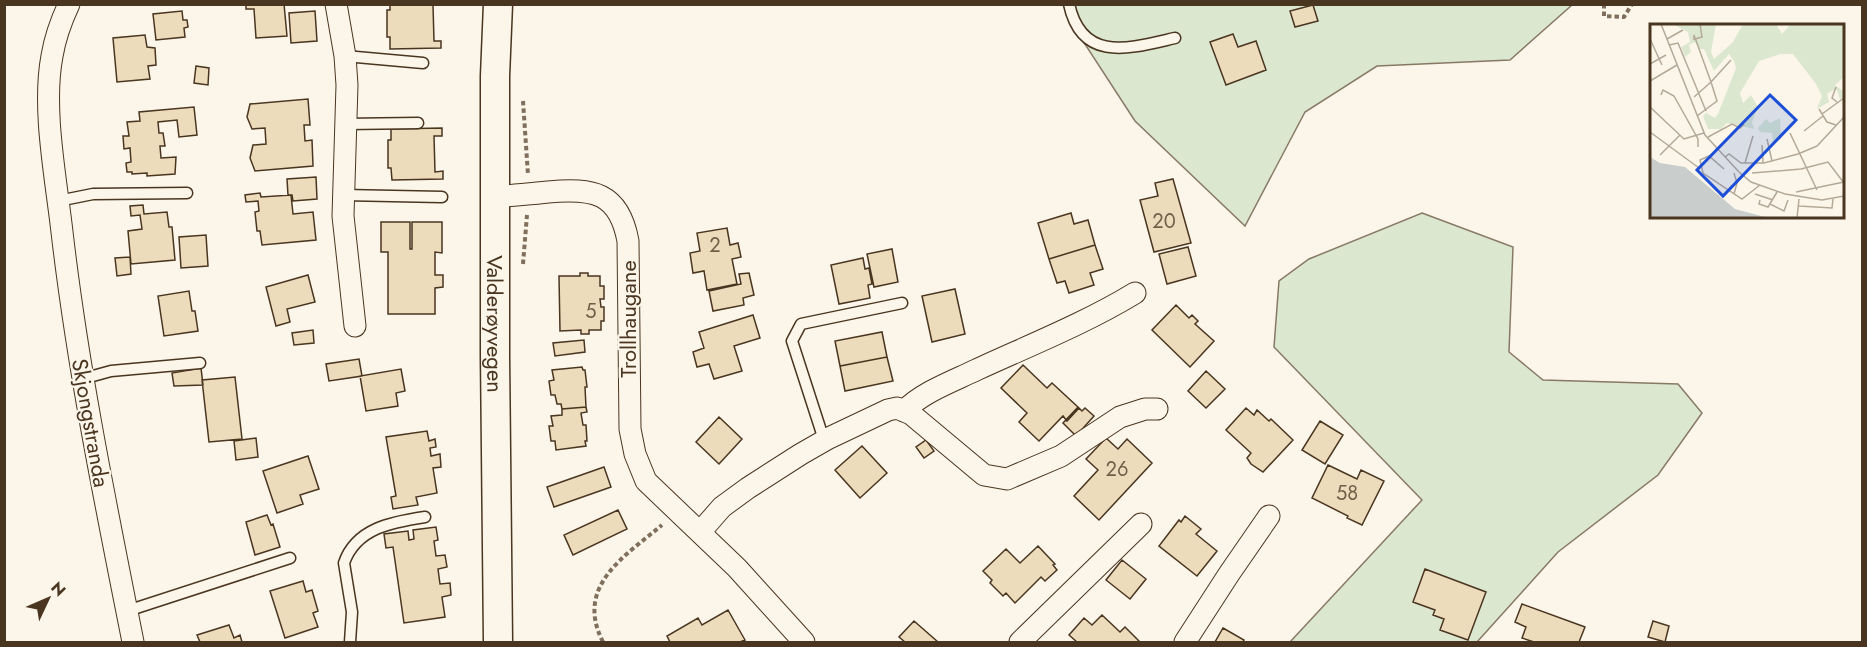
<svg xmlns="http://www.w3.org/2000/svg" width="1867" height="647" font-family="Jost,sans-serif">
	<rect width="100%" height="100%" fill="#fbf6e9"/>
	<!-- green -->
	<path fill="#dce7d0" stroke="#887966" stroke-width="1.5" d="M 1067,5 L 1572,5 L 1510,60 L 1377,66 L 1305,112 L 1245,226 L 1135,121 L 1079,35 Z
		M 1422,213 L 1513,247 L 1509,352 L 1543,380 L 1678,384 L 1702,413 L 1658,475 L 1558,552 L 1477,642 L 1290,642 L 1422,500 L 1274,347 L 1279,281 L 1309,259 Z"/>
	<!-- building -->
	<path fill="#ecdcbc" stroke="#4a3520" stroke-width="1.5" d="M 246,4 L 284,4 L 287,36 L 256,38 L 254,9 L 246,9 Z
		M 390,4 L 441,4 L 433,5 L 434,41 L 441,41 L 441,48 L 390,49 L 390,37 L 387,37 L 387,10 L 390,10 Z
		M 1313,5 L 1318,21 L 1295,27 L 1290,11 Z
		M 182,11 L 183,20 L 187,20 L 188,27 L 184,28 L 185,37 L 156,40 L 153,14 Z
		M 315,11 L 317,41 L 291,43 L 289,13 Z
		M 1233,34 L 1238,47 L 1256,41 L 1266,70 L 1226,85 L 1210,42 Z
		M 145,35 L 147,47 L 155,48 L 156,65 L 148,66 L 150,79 L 117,82 L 113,38 Z
		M 196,66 L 209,68 L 208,85 L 194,83 Z
		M 308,99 L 310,125 L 304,125 L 305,141 L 312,140 L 313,166 L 255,171 L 250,158 L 253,145 L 266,144 L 265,128 L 252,129 L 247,117 L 250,104 Z
		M 194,107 L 197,135 L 179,137 L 177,120 L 158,122 L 159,133 L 163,133 L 165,146 L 160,146 L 161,158 L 176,157 L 175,174 L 147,176 L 147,173 L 132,174 L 132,172 L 127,172 L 126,163 L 131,162 L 130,148 L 124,149 L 123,136 L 129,136 L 127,122 L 140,121 L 139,112 Z
		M 442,128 L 442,136 L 434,136 L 435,172 L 443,171 L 443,179 L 392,180 L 391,168 L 388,168 L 388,140 L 391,140 L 391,129 Z
		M 316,177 L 317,199 L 293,201 L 292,195 L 288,195 L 287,179 Z
		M 1173,179 L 1191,243 L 1154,252 L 1140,200 L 1158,196 L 1155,183 Z
		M 260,193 L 261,197 L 291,195 L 293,214 L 313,212 L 316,240 L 262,245 L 260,231 L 257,231 L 255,212 L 259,211 L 258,201 L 246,202 L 245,195 Z
		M 143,205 L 144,214 L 167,212 L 169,227 L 172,227 L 175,260 L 131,264 L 128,231 L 142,229 L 140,215 L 131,216 L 130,206 Z
		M 1071,213 L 1074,224 L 1088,220 L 1095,245 L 1049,259 L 1038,223 Z
		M 381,222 L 410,222 L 410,249 L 412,249 L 412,222 L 442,222 L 442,253 L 435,252 L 435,275 L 443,275 L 443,287 L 435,288 L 435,314 L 388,314 L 388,252 L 381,252 Z
		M 727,228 L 730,245 L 738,243 L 741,257 L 732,259 L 737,284 L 707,290 L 704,271 L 693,273 L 690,253 L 700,251 L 697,233 Z
		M 206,235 L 208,266 L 181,268 L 179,237 Z
		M 1095,245 L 1103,269 L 1090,273 L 1094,285 L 1069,293 L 1065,281 L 1057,283 L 1049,259 Z
		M 1188,247 L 1196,276 L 1167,284 L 1159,254 Z
		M 892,249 L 898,282 L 874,287 L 867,254 Z
		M 130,257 L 131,274 L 117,276 L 115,258 Z
		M 863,258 L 865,269 L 869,268 L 872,284 L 868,285 L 870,298 L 839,304 L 831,265 Z
		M 580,273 L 588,273 L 588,276 L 600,276 L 600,286 L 604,286 L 604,299 L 600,299 L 601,307 L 604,307 L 604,321 L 601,321 L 601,330 L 589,330 L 589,334 L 581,334 L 581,330 L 560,331 L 559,276 L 580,276 Z
		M 749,273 L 754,295 L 743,298 L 744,305 L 713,311 L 709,291 L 741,284 L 739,274 Z
		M 308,275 L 315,302 L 287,309 L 290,322 L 276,326 L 266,287 Z
		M 955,289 L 965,334 L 932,342 L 922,296 Z
		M 189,291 L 192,311 L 195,311 L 198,331 L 164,336 L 158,296 Z
		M 1176,305 L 1189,318 L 1192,315 L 1198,321 L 1195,324 L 1214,341 L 1190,367 L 1152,330 Z
		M 753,315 L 760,338 L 734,346 L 742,371 L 714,379 L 709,364 L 697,367 L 693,352 L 704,348 L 699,332 Z
		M 313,330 L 314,343 L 294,345 L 292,333 Z
		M 882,332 L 887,357 L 840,366 L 835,341 Z
		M 584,340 L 585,352 L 555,356 L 553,343 Z
		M 887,357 L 893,381 L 845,391 L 840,366 Z
		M 359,359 L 362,376 L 329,381 L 326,364 Z
		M 1023,365 L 1047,388 L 1052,383 L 1079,408 L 1067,421 L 1063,416 L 1039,441 L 1019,422 L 1027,413 L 1001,388 Z
		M 582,367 L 583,370 L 585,370 L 587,387 L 585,387 L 586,407 L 562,409 L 561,404 L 557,404 L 555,395 L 551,395 L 549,381 L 554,380 L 552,370 Z
		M 201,368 L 203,385 L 174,386 L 172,373 Z
		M 401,369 L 405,391 L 396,393 L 398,406 L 366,411 L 360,376 Z
		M 1206,371 L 1225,389 L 1206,408 L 1188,391 Z
		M 235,377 L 242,439 L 209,442 L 202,380 Z
		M 586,407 L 587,412 L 581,413 L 583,425 L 586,425 L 587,441 L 585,441 L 586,446 L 556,450 L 555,441 L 551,441 L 549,426 L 553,426 L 551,416 L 562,415 L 562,409 Z
		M 1078,407 L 1082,411 L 1085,408 L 1094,416 L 1076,436 L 1063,423 Z
		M 1246,408 L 1254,415 L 1257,410 L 1269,421 L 1271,419 L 1293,440 L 1263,472 L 1251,464 L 1247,458 L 1251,453 L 1226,430 Z
		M 719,417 L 742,439 L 719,464 L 696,442 Z
		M 1320,421 L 1343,435 L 1325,464 L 1302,450 Z
		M 427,431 L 429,441 L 435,439 L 436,447 L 430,448 L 431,456 L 440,454 L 441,467 L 433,468 L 437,493 L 416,497 L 418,505 L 393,509 L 391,497 L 396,496 L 386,437 Z
		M 256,438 L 258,457 L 236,460 L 234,441 Z
		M 1106,438 L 1118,449 L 1127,439 L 1152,463 L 1099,520 L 1074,496 L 1098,470 L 1086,459 Z
		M 926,440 L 934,451 L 924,458 L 916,447 Z
		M 862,446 L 887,473 L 860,498 L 835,470 Z
		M 308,456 L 319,489 L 300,495 L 303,504 L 277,513 L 263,471 Z
		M 1328,465 L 1357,479 L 1361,470 L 1384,481 L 1362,525 L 1347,518 L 1348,516 L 1312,498 Z
		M 604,467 L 611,487 L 554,507 L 547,487 Z
		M 618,510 L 627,529 L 573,555 L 564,535 Z
		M 267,515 L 271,525 L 273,524 L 280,547 L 255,555 L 246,522 Z
		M 1185,516 L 1201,529 L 1196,534 L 1217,551 L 1197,576 L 1159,546 L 1179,520 L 1181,522 Z
		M 436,527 L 438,540 L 434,541 L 436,556 L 445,555 L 447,567 L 438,569 L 440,584 L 450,583 L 451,595 L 442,597 L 445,617 L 404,623 L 393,547 L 386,548 L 384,534 L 408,531 L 409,540 L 414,539 L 413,530 Z
		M 1038,546 L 1055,564 L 1053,565 L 1057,570 L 1045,581 L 1041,577 L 1015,603 L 1006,593 L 1003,596 L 990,583 L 992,580 L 983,571 L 1006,549 L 1020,563 Z
		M 1122,560 L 1146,579 L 1130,599 L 1106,580 Z
		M 1425,569 L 1486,592 L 1468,640 L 1440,630 L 1444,619 L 1433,615 L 1435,610 L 1413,602 Z
		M 303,581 L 306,592 L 312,590 L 318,611 L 313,613 L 318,627 L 285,638 L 270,591 Z
		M 1522,604 L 1585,627 L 1579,642 L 1534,642 L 1522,638 L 1526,627 L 1515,622 Z
		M 728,610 L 745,640 L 740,642 L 670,642 L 667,636 L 698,618 L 702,625 Z
		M 1102,615 L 1120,632 L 1125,627 L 1139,641 L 1137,642 L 1077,642 L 1069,635 L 1084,618 L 1092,625 Z
		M 914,621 L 938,642 L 905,642 L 899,637 Z
		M 1653,621 L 1669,626 L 1665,642 L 1648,637 Z
		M 229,625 L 234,638 L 240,635 L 242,642 L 200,642 L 197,635 Z
		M 1223,628 L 1244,640 L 1243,642 L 1215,642 Z"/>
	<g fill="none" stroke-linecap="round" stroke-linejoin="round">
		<defs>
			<path id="service" d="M 1069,4 C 1082,64 1131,48 1175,38
				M 345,56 L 423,63
				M 345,124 L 418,123
				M 343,195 L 442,197
				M 58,201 L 93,194 L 187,193
				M 82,379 L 111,371 L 200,363
				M 824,440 L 792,341 L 801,324 L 902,303
				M 127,611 L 290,558
				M 350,642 L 352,612 L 344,563 C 356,528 392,522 425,517"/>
			<path id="minor" d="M 69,4 C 61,21 55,38 52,56 C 42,109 56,178 62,232 C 78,370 106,506 133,642
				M 336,4 L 345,56 L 347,85 L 343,216 L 355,326
				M 496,197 C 513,195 531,194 548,192 C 593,188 619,192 628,241 L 630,429 L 635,454 L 646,481 L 737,568 L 804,642
				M 904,411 C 923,392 951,382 976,370 C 1028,346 1086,323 1135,293
				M 701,531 L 722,507 L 748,488 L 801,454 L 829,438 L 888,410 L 897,408 L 911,414 L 984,475 L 1007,479 L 1061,456 L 1120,417 L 1145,409 L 1157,409
				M 1020,642 L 1141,524
				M 1185,642 L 1229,574 L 1269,516"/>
			<g id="secondary">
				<path id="s1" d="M 498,4 L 495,76 L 495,356 L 498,642"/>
			</g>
		</defs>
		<!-- service casing -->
		<use href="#service" stroke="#4a3520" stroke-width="13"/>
		<!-- minor casing -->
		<use href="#minor" stroke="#4a3520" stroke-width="23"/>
		<!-- secondary casing -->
		<use href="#secondary" stroke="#4a3520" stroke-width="31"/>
		<!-- path -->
		<path stroke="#7f6f5c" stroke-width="4" stroke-dasharray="4.5 3" stroke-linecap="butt" d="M 1604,4 L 1604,16 L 1624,17 L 1632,4
			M 523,101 L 528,175
			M 523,264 L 527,215
			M 603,642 C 574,586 625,556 662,525"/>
		<!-- service -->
		<use href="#service" stroke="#fbf6e9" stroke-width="10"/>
		<!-- minor -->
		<use href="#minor" stroke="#fbf6e9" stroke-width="21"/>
		<!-- secondary -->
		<use href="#secondary" stroke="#fbf6e9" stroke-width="28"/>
	</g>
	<g text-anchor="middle" stroke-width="4.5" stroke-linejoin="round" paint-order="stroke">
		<!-- number labels -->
		<g font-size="20" fill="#725f47">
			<text x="1164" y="228">20</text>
			<text x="715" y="252">2</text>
			<text x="591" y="318">5</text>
			<text x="1117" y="476">26</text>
			<text x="1347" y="500">58</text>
		</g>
		<!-- street labels -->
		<g font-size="22" fill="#4a3520" stroke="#fbf6e9">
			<text transform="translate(628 319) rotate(-90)" y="8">Trollhaugane</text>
			<text dy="8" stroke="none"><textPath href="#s1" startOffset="320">Valderøyvegen</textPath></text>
			<text transform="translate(91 423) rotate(80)" y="8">Skjongstranda</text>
		</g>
	</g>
	<!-- overview -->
	<g transform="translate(1650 24)">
		<rect width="194" height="194" fill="#fbf6e9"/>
		<path d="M 23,0 L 66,0 L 61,28 L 64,35 L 83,18 L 93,0 L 126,0 L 132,10 L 141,0 L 193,0 L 193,54 L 185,61 L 193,67 L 193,74 L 190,76 L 187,66 L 183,66 L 177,70 L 179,78 L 167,85 L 172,72 L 166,60 L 143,30 L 131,30 L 109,37 L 90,69 L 93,79 L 101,71 L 108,83 L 102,98 L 104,105 L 77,99 L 71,105 L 58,105 L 53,92 L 56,89 L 65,94 L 68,90 L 86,44 L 84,37 L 79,30 L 64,47 L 54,25 L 49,25 L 45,18 L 39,21 L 41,28 L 35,33 L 31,23 L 40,18 L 38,8 ZM 130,94 L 131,115 L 123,121 L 122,109 L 110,108 L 108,104 L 116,95 L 120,99 Z" fill="#dce7d0"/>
		<path d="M 0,133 L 10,139 L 35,143 L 85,185 L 115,193 L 0,193 Z" fill="#c9cecd"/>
		<path fill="none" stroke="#b4a999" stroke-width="1.5" d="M 11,0 L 55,111 L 89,148 L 101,158 L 135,170 L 172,176 L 194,172M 0,15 L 12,41M 17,15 L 33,6M 45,15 L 52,13 L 50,0M 44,16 L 44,11 L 61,58 L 44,73M 19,21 L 28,19 L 56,87M 0,40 L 16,31M 0,57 L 27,41M 186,63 L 182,74 L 187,78M 11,71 L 13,66 L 24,72 L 48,115 L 48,123M 0,83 L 34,115 L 54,109M 169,85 L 177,98 L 186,101M 172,90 L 194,74M 47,92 L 67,77 L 61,58 L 81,36M 154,107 L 173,92M 0,108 L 49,144M 140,109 L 167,166M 58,113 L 82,100 L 90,104 L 94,100M 117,115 L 122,137M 112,121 L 113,139M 10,131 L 30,111M 75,133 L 79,130 L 91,139 L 114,139 L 148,130 L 167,122 L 194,93M 95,139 L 103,112M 74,145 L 59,132 L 50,136 L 53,149 L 92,175 L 110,161M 102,149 L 151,145 L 178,138 L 194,159M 146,168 L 194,158M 84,170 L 87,159 L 84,149M 105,170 L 123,176M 110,176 L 109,180 L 118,183 L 127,168M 120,180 L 134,187 L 138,176M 149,182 L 182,184 L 183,175M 147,194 L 149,175"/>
		<path fill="#1d4ed8" fill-opacity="0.15" stroke="#1d4ed8" stroke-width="3" d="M 120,71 L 146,96 L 73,172 L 47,146 Z"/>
		<rect width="194" height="194" fill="none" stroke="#4a3520" stroke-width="3"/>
	</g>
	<!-- border -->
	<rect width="1867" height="647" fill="none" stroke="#4a3520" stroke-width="12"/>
	<!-- north arrow -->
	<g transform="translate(48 599) rotate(46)" stroke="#fbf6e9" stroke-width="4.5" paint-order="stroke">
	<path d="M0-4.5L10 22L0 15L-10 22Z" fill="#4a3520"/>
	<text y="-9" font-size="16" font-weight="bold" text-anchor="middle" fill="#4a3520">N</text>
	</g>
</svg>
